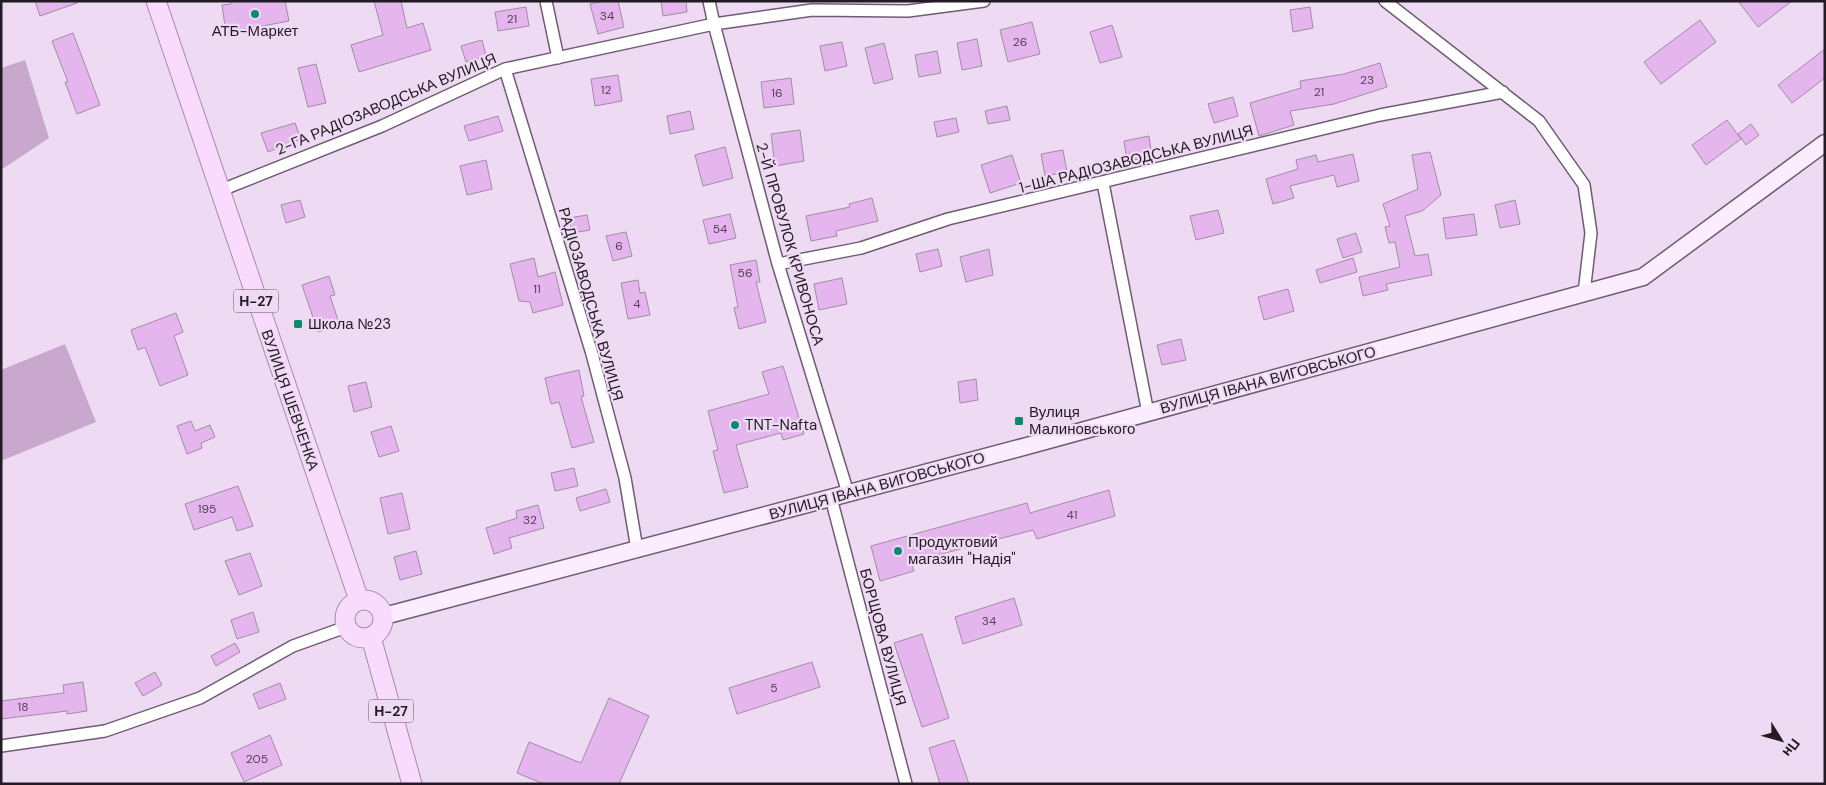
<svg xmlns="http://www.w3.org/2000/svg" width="1826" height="785" font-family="'DM Sans',sans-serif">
	<rect width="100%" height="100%" fill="#efdaf3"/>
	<!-- green -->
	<path fill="#c8a9cd" d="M 25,60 L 49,138 L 1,170 L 1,68 Z
		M 65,344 L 96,422 L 1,461 L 1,370 Z"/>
	<!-- building -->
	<path fill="#e5b6ed" stroke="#a08ca4" d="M 35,1 L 77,1 L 77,3 L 40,16 Z
		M 231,1 L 285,1 L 289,21 L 226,33 L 222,5 L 231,4 Z
		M 374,1 L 401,1 L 407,28 L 423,23 L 431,50 L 359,72 L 351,45 L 383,35 Z
		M 603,1 L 618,1 L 624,27 L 598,34 L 590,4 Z
		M 661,1 L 686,1 L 687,12 L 663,16 Z
		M 1738,1 L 1792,1 L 1758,27 Z
		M 526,7 L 529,26 L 498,31 L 495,12 Z
		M 1310,7 L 1313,28 L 1293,32 L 1290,10 Z
		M 1700,20 L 1716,42 L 1661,84 L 1644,62 Z
		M 1032,22 L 1040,54 L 1008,62 L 1000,30 Z
		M 1112,25 L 1122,57 L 1100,63 L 1090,32 Z
		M 73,33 L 100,105 L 77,114 L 65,82 L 68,82 L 52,41 Z
		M 977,39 L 982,66 L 962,70 L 957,43 Z
		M 482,40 L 486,56 L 466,62 L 461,46 Z
		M 842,42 L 847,66 L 825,71 L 820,46 Z
		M 884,43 L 893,79 L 874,84 L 865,48 Z
		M 1825,49 L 1825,78 L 1792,103 L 1778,85 Z
		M 937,51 L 941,73 L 919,77 L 915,55 Z
		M 1380,63 L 1387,87 L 1334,104 L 1290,111 L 1294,125 L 1259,136 L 1250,103 L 1301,88 L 1300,81 L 1344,74 Z
		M 316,64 L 326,103 L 308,107 L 298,68 Z
		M 618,75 L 622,101 L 595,106 L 591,79 Z
		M 791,78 L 794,104 L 764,108 L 761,82 Z
		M 1233,97 L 1238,116 L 1214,123 L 1208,104 Z
		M 1007,106 L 1010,120 L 988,124 L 985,111 Z
		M 690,111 L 694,129 L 670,134 L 667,116 Z
		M 498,116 L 503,131 L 469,141 L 464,126 Z
		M 956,118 L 959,132 L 937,137 L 934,122 Z
		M 1727,120 L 1741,139 L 1706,165 L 1692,145 Z
		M 295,123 L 301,139 L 268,152 L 261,133 Z
		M 1751,124 L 1759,135 L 1746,145 L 1738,134 Z
		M 800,130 L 804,161 L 775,166 L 771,134 Z
		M 1149,136 L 1152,157 L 1127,161 L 1124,141 Z
		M 725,147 L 733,178 L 703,186 L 695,155 Z
		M 1063,150 L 1067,172 L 1045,176 L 1041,154 Z
		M 1430,152 L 1441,195 L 1422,211 L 1405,216 L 1415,256 L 1428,254 L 1432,275 L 1386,284 L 1388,290 L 1363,296 L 1359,277 L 1400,267 L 1395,242 L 1389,243 L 1385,227 L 1390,226 L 1383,204 L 1418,189 L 1412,155 Z
		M 1353,154 L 1359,181 L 1337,187 L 1334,175 L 1290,186 L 1294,198 L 1273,204 L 1266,179 L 1298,169 L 1296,160 L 1316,155 L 1318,162 Z
		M 1012,155 L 1021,183 L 990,193 L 981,165 Z
		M 486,160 L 492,189 L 467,195 L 460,166 Z
		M 872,198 L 878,221 L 836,231 L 837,236 L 811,241 L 806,216 L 850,207 L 849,204 Z
		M 300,200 L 305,217 L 286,223 L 281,205 Z
		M 1515,200 L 1520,224 L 1500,228 L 1495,205 Z
		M 1218,210 L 1224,233 L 1196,240 L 1190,216 Z
		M 730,214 L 736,238 L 709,244 L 703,220 Z
		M 1474,214 L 1477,235 L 1446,239 L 1443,218 Z
		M 587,215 L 590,230 L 572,233 L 569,218 Z
		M 626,232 L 632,256 L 613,261 L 606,236 Z
		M 1356,233 L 1362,252 L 1343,258 L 1337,239 Z
		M 938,249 L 942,266 L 920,272 L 916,254 Z
		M 989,249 L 993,275 L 966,282 L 960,257 Z
		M 534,258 L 538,277 L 555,272 L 563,305 L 533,313 L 530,302 L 519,301 L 510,264 Z
		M 1353,258 L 1357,272 L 1320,283 L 1316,270 Z
		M 756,260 L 760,282 L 756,282 L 766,322 L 739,329 L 734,308 L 738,307 L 730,265 Z
		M 329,276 L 335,295 L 330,296 L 340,326 L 318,332 L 302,285 Z
		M 842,278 L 847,304 L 819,310 L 814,284 Z
		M 638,280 L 640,293 L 645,292 L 650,315 L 628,319 L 621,283 Z
		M 1288,289 L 1294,311 L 1264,320 L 1258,297 Z
		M 176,313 L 183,332 L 174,336 L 188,375 L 160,386 L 145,347 L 138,350 L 131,330 Z
		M 1181,339 L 1186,360 L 1162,365 L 1157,345 Z
		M 783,366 L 804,434 L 783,440 L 781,433 L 736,445 L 748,487 L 724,493 L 713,451 L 718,450 L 708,411 L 769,394 L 762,372 Z
		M 579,370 L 584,396 L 581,397 L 594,442 L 572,448 L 559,402 L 551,404 L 545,378 Z
		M 976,379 L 978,400 L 960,403 L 958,382 Z
		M 366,382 L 372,407 L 354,412 L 348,386 Z
		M 191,421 L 195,431 L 210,425 L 215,437 L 201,443 L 202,448 L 187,454 L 177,426 Z
		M 391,426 L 399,451 L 379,457 L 371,432 Z
		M 574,468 L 578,486 L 555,491 L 551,473 Z
		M 238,486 L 253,526 L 237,531 L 232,517 L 194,530 L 185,504 Z
		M 606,489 L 610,502 L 580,511 L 576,498 Z
		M 1109,490 L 1115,516 L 1037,539 L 1033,530 L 911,562 L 914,571 L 880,581 L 871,546 L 1027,503 L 1030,513 Z
		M 402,493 L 410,529 L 388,534 L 380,498 Z
		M 538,505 L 544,528 L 509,538 L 512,548 L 494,554 L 486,528 L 517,518 L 516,511 Z
		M 416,551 L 422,574 L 400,580 L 394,557 Z
		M 250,553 L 262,586 L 239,595 L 225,561 Z
		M 1014,598 L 1022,625 L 963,644 L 955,617 Z
		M 253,612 L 259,632 L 237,639 L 231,620 Z
		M 922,634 L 949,718 L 922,727 L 894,643 Z
		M 235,643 L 240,652 L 216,666 L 211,656 Z
		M 812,662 L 820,687 L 737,714 L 729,688 Z
		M 155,672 L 162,685 L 143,696 L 135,683 Z
		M 83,682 L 87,711 L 67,714 L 67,711 L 1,719 L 1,701 L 64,693 L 63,685 Z
		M 280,683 L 286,699 L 259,709 L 253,694 Z
		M 609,698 L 649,716 L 619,784 L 544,784 L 517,773 L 529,742 L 581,763 Z
		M 270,735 L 282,765 L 244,782 L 231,753 Z
		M 954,740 L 969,784 L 940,784 L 929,748 Z"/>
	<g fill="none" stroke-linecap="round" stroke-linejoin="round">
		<defs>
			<path id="street" d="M 546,1 L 558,58
				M 709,1 L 714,24 L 778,264 L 848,493
				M 1385,1 L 1539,121 L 1584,185 L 1591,233 L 1584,293
				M 505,69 L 592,354 L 625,478 L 637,549
				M 1103,183 L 1148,413
				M 219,191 L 382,126 L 505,69 L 714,24 L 812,10 L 908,11 L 984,1
				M 778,264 L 861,248 L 948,219 L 1380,115 L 1503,92
				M 831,498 L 906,784
				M 1,746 L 105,731 L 200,698 L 293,646 L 346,627"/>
			<path id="secondary" d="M 384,616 L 1027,446 L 1643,277 L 1825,143"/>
			<path id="primary" d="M 156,1 L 359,600
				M345 619a19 19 0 1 1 38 0a19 19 0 1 1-38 0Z
				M 371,637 L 412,784"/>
		</defs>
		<!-- street casing -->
		<use href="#street" stroke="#6f5c72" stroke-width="14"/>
		<!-- secondary casing -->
		<use href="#secondary" stroke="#6f5c72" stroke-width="19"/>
		<!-- primary casing -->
		<use href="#primary" stroke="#aa88b0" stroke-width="21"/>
		<!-- street -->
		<use href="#street" stroke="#fff" stroke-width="11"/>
		<!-- secondary -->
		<use href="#secondary" stroke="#fbedfe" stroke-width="16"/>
		<!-- primary -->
		<use href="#primary" stroke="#f8dbfd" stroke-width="19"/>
	</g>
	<!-- markers -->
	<g fill="#0c8a6d" stroke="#efdaf3" stroke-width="2">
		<circle cx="255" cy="14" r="5"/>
		<rect x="293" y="319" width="10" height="10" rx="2.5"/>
		<rect x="1014" y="416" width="10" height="10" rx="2.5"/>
		<circle cx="735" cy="425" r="5"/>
		<circle cx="898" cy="551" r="5"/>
	</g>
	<g text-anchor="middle" stroke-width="4.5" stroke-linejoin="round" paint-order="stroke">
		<!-- number labels -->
		<g font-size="12" fill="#544256">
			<text x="607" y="20">34</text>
			<text x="512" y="23">21</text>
			<text x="1020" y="46">26</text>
			<text x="1367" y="84">23</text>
			<text x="606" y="94">12</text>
			<text x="1319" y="96">21</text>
			<text x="777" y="97">16</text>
			<text x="720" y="233">54</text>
			<text x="619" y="250">6</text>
			<text x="745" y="277">56</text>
			<text x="537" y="293">11</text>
			<text x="637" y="308">4</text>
			<text x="207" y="513">195</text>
			<text x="1072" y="519">41</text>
			<text x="530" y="524">32</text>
			<text x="989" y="625">34</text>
			<text x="774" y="692">5</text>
			<text x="23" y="711">18</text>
			<text x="257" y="763">205</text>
		</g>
		<!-- shield labels -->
		<g fill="#efdaf3" stroke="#605462" stroke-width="1">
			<rect x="233.5" y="289.5" width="45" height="23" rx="4"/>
			<rect x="368.5" y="699.5" width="45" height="23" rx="4"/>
		</g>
		<g font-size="14" font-weight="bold" fill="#231b24">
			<text x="256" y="306">Н-27</text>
			<text x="391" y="716">Н-27</text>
		</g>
		<!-- poi labels -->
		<g font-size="15" fill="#231b24" stroke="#efdaf3" text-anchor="start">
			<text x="255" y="36" text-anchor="middle">АТБ-Маркет</text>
			<text x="308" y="329">Школа №23</text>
			<text x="1029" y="417">Вулиця<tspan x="1029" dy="17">Малиновського</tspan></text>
			<text x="745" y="430">TNT-Nafta</text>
			<text x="908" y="547">Продуктовий<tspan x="908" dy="17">магазин "Надія"</tspan></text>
		</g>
		<!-- street labels -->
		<g font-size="15" fill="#231b24" stroke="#efdaf3">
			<text transform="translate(386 104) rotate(-23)" y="5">2-ГА РАДІОЗАВОДСЬКА ВУЛИЦЯ</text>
			<text transform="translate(1136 159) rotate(-14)" y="5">1-ША РАДІОЗАВОДСЬКА ВУЛИЦЯ</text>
			<text transform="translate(790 244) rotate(74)" y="5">2-Й ПРОВУЛОК КРИВОНОСА</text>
			<text transform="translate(591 304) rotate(74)" y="5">РАДІОЗАВОДСЬКА ВУЛИЦЯ</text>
			<text transform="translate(1268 380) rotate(-15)" y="5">ВУЛИЦЯ ІВАНА ВИГОВСЬКОГО</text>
			<text transform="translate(290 400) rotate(71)" y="5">ВУЛИЦЯ ШЕВЧЕНКА</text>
			<text transform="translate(877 486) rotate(-15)" y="5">ВУЛИЦЯ ІВАНА ВИГОВСЬКОГО</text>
			<text transform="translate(883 637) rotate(75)" y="5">БОРЩОВА ВУЛИЦЯ</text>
		</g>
	</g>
	<!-- border -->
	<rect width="1826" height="785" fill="none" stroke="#231b24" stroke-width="5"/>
	<!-- north arrow -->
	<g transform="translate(1781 740) rotate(127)" stroke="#efdaf3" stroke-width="4" paint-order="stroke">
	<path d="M0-4L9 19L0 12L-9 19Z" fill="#231b24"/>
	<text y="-8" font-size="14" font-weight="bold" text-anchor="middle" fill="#231b24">Пн</text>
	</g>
</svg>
